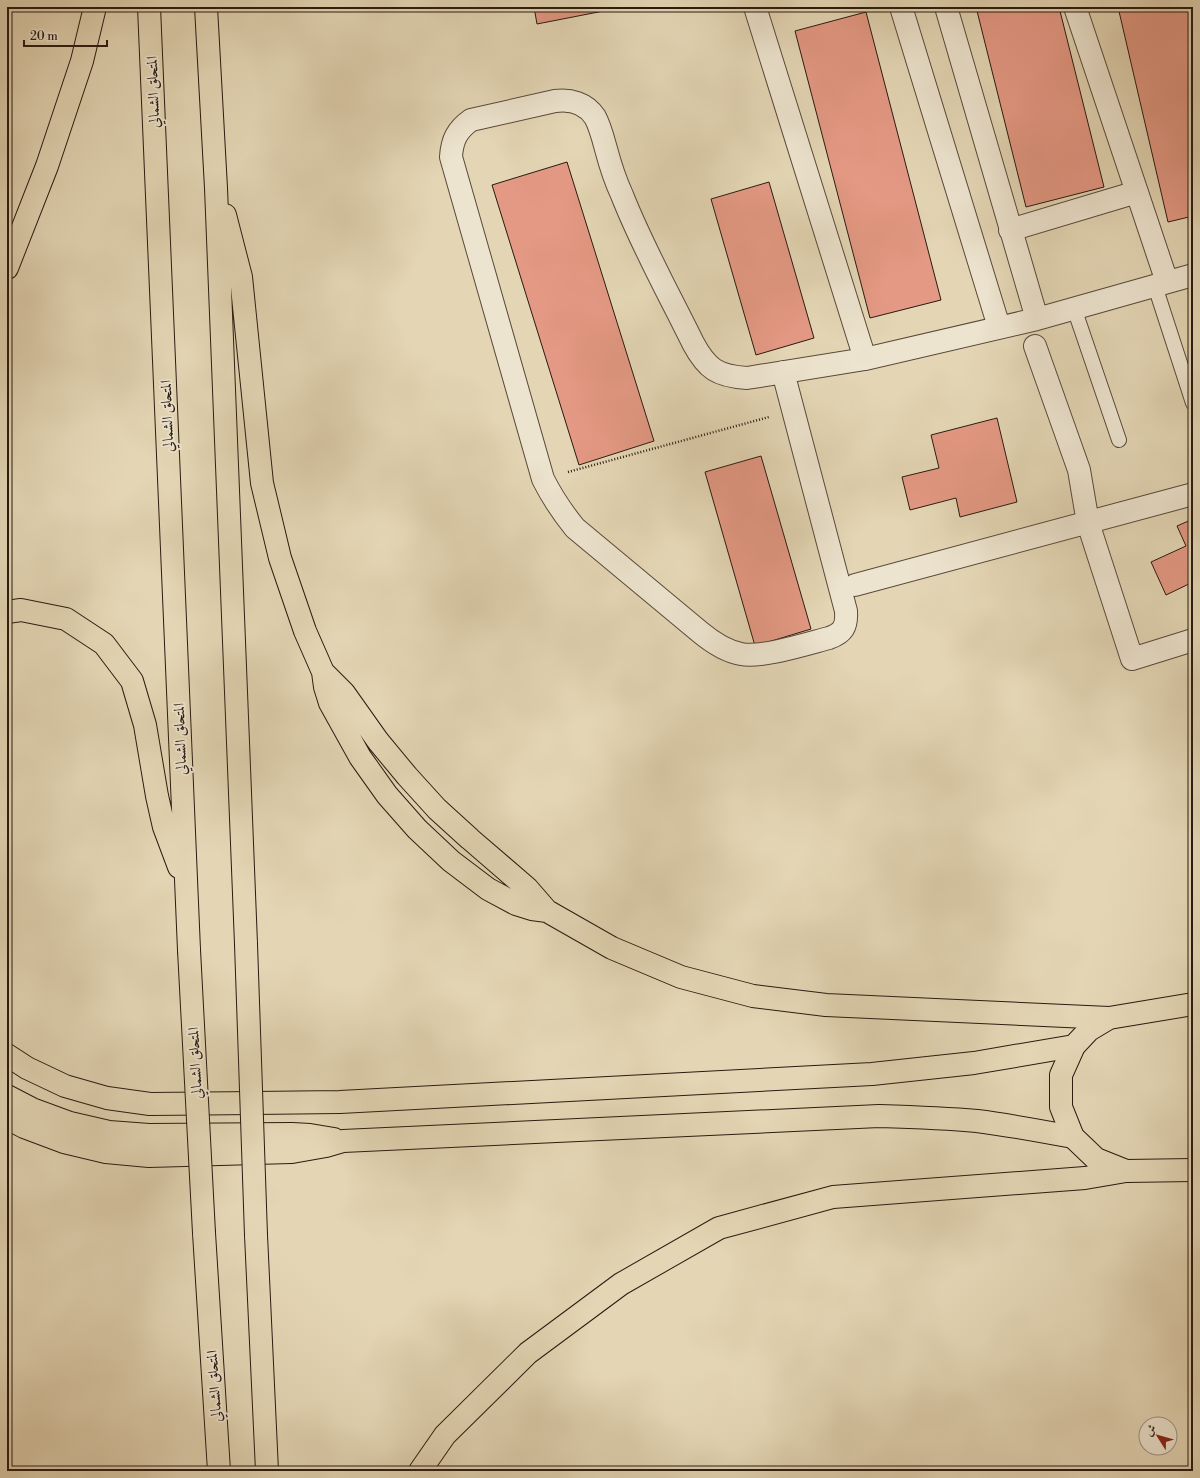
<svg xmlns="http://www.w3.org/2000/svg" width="1200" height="1478" font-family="'Libre Bodoni',Amiri,serif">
	<rect width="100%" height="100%" fill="#e4d6b5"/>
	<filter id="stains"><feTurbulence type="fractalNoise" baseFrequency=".005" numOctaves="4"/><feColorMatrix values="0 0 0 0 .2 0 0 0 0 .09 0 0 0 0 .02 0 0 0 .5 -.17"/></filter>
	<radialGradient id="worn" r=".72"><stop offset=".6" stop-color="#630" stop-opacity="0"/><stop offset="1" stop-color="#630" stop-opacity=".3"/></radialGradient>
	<!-- building -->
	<path fill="#e49984" stroke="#291a11" d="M 534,7 L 624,7 L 537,24 Z
		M 976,7 L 1059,7 L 1104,187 L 1026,207 Z
		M 1118,7 L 1193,7 L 1193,216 L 1168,222 Z
		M 866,12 L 941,300 L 870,318 L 795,31 Z
		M 567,162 L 654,441 L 579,465 L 492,185 Z
		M 769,182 L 814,338 L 756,355 L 711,199 Z
		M 997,418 L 1017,502 L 960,517 L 956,498 L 910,510 L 902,477 L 939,468 L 931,435 Z
		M 761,456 L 811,629 L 755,646 L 705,472 Z
		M 1193,519 L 1193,582 L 1166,595 L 1151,562 L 1186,546 L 1177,526 Z"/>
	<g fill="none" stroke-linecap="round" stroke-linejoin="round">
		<defs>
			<path id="lane" d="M 1155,286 L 1193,403
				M 1074,308 L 1119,440"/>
			<path id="street" d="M 755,7 L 865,359
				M 901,7 L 999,327
				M 946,7 L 1037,319
				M 1075,7 L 1167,282
				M 1010,230 L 1137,192
				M 1035,346 L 1079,470 L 1088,523 L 1132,659 L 1193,640
				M 783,372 L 846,611 C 847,627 843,633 829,638 C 806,644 762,658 741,654 C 725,651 712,642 700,632 L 575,528 C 562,512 552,497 543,479 L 451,157 C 452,140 457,130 471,120 L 555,101 C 570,99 586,103 595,117 C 600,126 603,138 606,149 C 610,164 615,180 622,195 C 642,246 669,294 693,343 C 707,369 717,376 747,378 L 865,359 L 1037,319 L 1193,275
				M 855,585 L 1193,494"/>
			<path id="primary" d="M 1193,1004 L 1109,1018 L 1089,1030 L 1074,1046 L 1061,1075 L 1061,1107 L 1073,1137 L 1096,1159 L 1126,1171 L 1193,1170"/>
			<path id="highway" d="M 149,7 L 189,950
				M 206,7 L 216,188 L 246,944
				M 225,215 L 241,277 L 262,483 L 280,558 L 305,631 L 323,672 L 325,687 L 330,703 L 360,757 L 387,795 L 417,829 L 451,861 L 488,889 L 516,904 L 532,909 L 547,911
				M 7,268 L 47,166 L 82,61 L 95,7
				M 7,612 L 21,610 L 66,619 L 104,644 L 132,681 L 145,725 L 157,796 L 164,827 L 179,867
				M 323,672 L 344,693 L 378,741 L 407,776 L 437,809 L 470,839 L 527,888 L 547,911 L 612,948 L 681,977 L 753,996 L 826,1005 L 1109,1018
				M 7,1055 L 27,1068 L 65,1086 L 107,1098 L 150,1104 L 340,1102 L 872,1074 L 974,1063 L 1074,1046
				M 7,1096 L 32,1109 L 70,1123 L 109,1132 L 149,1135 L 292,1134 L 310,1135 L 334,1139
				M 7,1118 L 24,1127 L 64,1142 L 106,1152 L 149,1156 L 292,1152 L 326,1146 L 343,1141 L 879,1116 C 912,1117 944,1118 977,1121 C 1009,1125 1041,1131 1073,1137
				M 204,1233 L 219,1471
				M 256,1235 L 267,1471
				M 420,1471 L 445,1435 L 528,1353 L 621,1284 L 719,1228 L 833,1197 L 1085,1178 L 1126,1171"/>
		</defs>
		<!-- lane casing -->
		<use href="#lane" stroke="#58493a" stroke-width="16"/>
		<!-- street casing -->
		<use href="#street" stroke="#58493a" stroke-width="24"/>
		<!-- primary casing -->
		<use href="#primary" stroke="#291a11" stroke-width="24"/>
		<!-- highway casing -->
		<use href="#highway" stroke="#291a11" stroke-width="24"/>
		<!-- path -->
		<path stroke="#291a11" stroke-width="2.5" stroke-dasharray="1 2" stroke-linecap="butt" d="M 568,472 L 769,417"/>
		<!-- lane -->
		<use href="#lane" stroke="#ede4cf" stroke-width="14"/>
		<!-- street -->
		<use href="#street" stroke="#ede4cf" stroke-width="22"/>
		<!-- primary -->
		<use href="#primary" stroke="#e4d6b5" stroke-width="22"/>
		<!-- highway -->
		<use href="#highway" stroke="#e4d6b5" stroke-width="22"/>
		<defs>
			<path id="highway-bridge" d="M 246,944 L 256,1235
				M 189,950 L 204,1233"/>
		</defs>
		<!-- highway-bridge casing -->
		<use href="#highway-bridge" stroke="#291a11" stroke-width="24" stroke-linecap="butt"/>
		<!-- highway-bridge -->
		<use href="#highway-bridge" stroke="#e4d6b5" stroke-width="22"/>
	</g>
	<g text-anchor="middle" stroke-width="3.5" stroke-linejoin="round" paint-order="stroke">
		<!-- street labels -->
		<g font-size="15" fill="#291a11" stroke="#ede4cf">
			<text transform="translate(153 92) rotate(-92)" y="5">المتحلق الشمالي</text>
			<text transform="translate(167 416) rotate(-92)" y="5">المتحلق الشمالي</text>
			<text transform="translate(180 739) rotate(-92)" y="5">المتحلق الشمالي</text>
			<text transform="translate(195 1063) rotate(-93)" y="5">المتحلق الشمالي</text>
			<text transform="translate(214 1386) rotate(-94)" y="5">المتحلق الشمالي</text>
		</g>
	</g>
	<!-- margin -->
	<rect width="1200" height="1478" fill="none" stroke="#e4d6b5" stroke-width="24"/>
	<rect x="8" y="8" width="1184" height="1462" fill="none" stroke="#291a11" stroke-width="2"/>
	<rect x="12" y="12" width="1176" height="1454" fill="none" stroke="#291a11"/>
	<!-- north arrow -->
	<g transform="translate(1158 1436) rotate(307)"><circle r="19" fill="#ede4cf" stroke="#9f9383"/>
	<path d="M0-3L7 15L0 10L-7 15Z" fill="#8f2418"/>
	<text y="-6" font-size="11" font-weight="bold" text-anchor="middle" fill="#291a11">ش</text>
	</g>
	<!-- scale -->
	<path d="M24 40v6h83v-6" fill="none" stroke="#291a11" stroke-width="2"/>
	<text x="30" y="40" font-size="12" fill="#291a11" stroke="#ede4cf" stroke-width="3" paint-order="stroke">20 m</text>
	<rect width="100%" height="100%" filter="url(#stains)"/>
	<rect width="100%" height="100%" fill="url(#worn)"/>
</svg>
